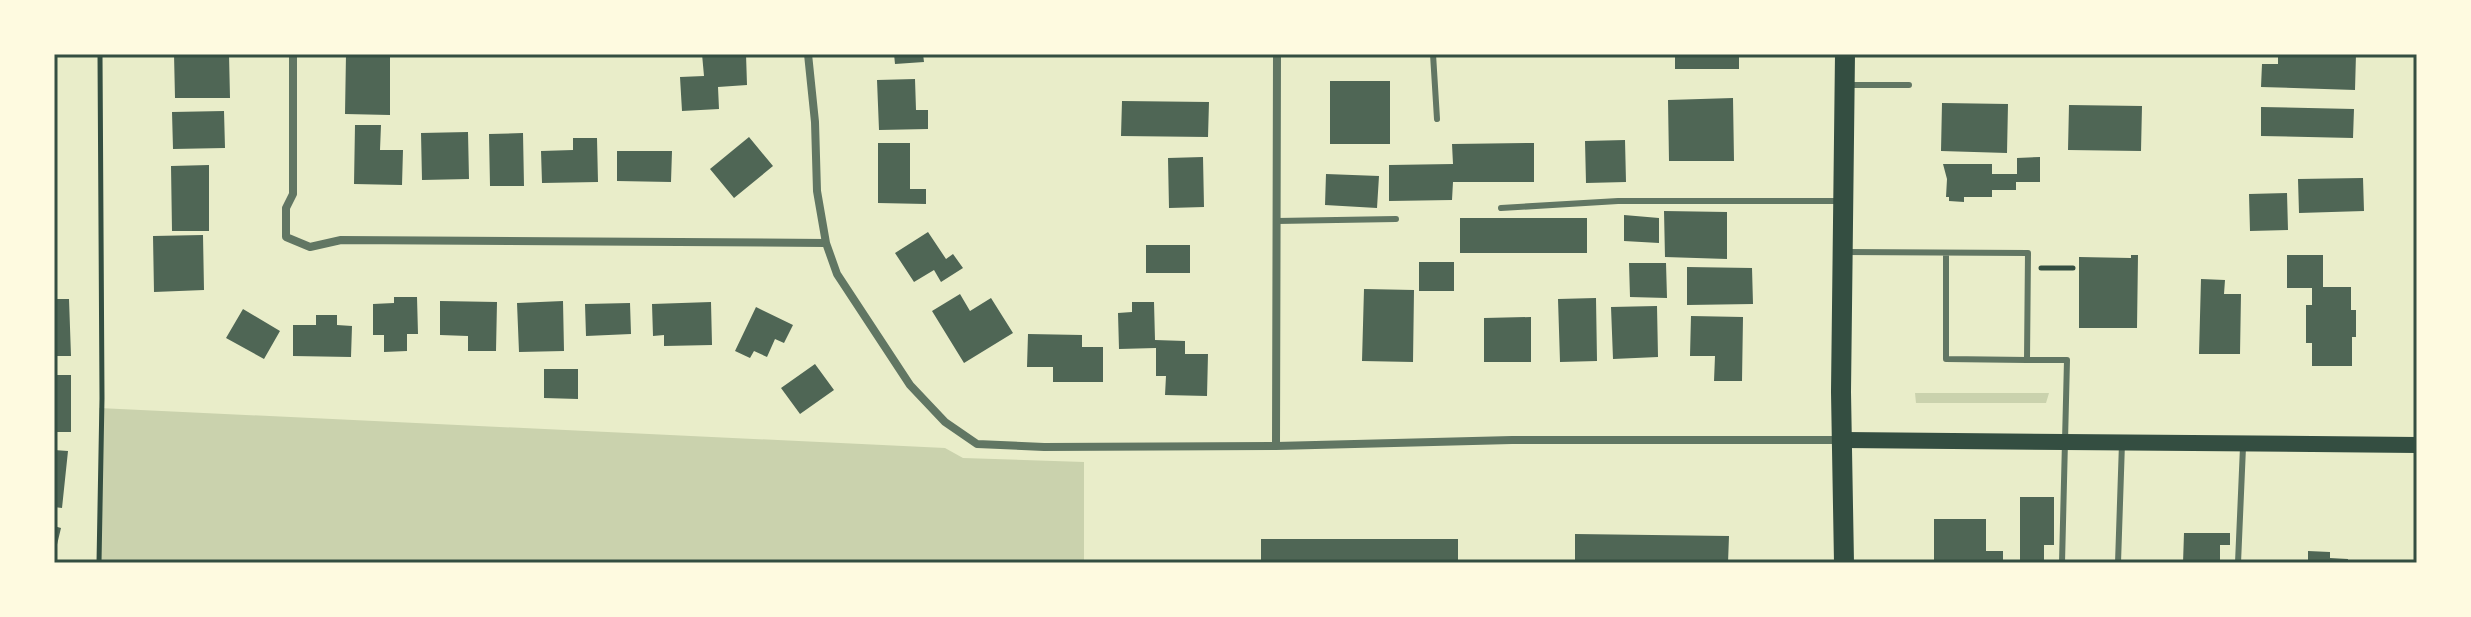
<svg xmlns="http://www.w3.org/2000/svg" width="2471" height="617" font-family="'PT Sans Narrow',sans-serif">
	<rect width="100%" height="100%" fill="#e9edc9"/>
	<!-- green -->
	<path fill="#cad2ad" d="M 1915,393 L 2049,393 L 2046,403 L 1916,403 Z
		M 99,408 L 945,448 L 963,458 L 1084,462 L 1084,563 L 101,563 Z"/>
	<!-- building -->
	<path fill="#4f6655" d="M 174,54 L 229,54 L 230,98 L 175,98 Z
		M 346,54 L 390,55 L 390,115 L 345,114 Z
		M 702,54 L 746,54 L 747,85 L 718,87 L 719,109 L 682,111 L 680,77 L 704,76 Z
		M 894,54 L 923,54 L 924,62 L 895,64 Z
		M 1675,54 L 1739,54 L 1739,69 L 1675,69 Z
		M 2278,54 L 2356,54 L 2355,90 L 2261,87 L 2262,64 L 2278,64 Z
		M 915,79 L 916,110 L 928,110 L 928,129 L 879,130 L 877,80 Z
		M 1330,81 L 1390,81 L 1390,144 L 1330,144 Z
		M 1733,98 L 1734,161 L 1669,161 L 1668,100 Z
		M 1122,101 L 1209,102 L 1208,137 L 1121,136 Z
		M 1942,103 L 2008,104 L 2007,153 L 1941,151 Z
		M 2069,105 L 2142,106 L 2141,151 L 2068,150 Z
		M 2261,107 L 2354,109 L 2353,138 L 2261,136 Z
		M 224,111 L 225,148 L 173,149 L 172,112 Z
		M 355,125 L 381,125 L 380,150 L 403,150 L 402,185 L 354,184 Z
		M 468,132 L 469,179 L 422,180 L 421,133 Z
		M 523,133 L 524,186 L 490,186 L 489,134 Z
		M 749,137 L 773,166 L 734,198 L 710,169 Z
		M 573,138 L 597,138 L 598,182 L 542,183 L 541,151 L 573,150 Z
		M 1625,140 L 1626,182 L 1586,183 L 1585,141 Z
		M 878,143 L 910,143 L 910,189 L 926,189 L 926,204 L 878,203 Z
		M 1534,143 L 1534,182 L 1453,182 L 1452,200 L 1389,201 L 1389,165 L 1453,164 L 1452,144 Z
		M 617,151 L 672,151 L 671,182 L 617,181 Z
		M 1203,157 L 1204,207 L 1169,208 L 1168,158 Z
		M 2040,157 L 2040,182 L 2016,182 L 2016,190 L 1992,190 L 1992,197 L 1964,197 L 1964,202 L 1949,201 L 1949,197 L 1946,197 L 1947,179 L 1943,164 L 1992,164 L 1992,174 L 2017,174 L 2017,158 Z
		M 209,165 L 209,231 L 172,231 L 171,166 Z
		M 1326,174 L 1379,176 L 1377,208 L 1325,205 Z
		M 2363,178 L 2364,211 L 2299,213 L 2298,179 Z
		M 2287,193 L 2288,230 L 2250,231 L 2249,194 Z
		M 1664,211 L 1727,212 L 1727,259 L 1665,257 Z
		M 1624,215 L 1659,218 L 1659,243 L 1624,241 Z
		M 1460,218 L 1587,218 L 1587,253 L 1460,253 Z
		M 928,232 L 946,259 L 953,254 L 963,268 L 941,282 L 934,270 L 914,282 L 895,253 Z
		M 203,235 L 204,290 L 154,292 L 153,236 Z
		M 1146,245 L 1190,245 L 1190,273 L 1146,273 Z
		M 2131,255 L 2138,255 L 2137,328 L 2079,328 L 2079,257 L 2131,258 Z
		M 2287,255 L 2323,255 L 2323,287 L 2351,287 L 2351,310 L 2356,310 L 2356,337 L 2352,337 L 2352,366 L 2312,366 L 2312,343 L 2306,343 L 2306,305 L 2312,305 L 2312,288 L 2287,288 Z
		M 1419,262 L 1454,262 L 1454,291 L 1419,291 Z
		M 1629,263 L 1666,263 L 1667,298 L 1630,297 Z
		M 1687,267 L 1752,268 L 1753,304 L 1687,305 Z
		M 2201,279 L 2225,280 L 2224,294 L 2241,294 L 2240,354 L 2199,354 Z
		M 1364,289 L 1414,290 L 1413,362 L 1362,361 Z
		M 960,294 L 970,311 L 991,298 L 1013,333 L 964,363 L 932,311 Z
		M 394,297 L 417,297 L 418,334 L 407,334 L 407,351 L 384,352 L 384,335 L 373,335 L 373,304 L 394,303 Z
		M 1596,298 L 1597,361 L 1560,362 L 1558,299 Z
		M 54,299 L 69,299 L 71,356 L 54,356 Z
		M 440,301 L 497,302 L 496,351 L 468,351 L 468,336 L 440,335 Z
		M 563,301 L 564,351 L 519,352 L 517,303 Z
		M 711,302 L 712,345 L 664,346 L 664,335 L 653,336 L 652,304 Z
		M 1132,302 L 1154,302 L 1155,340 L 1185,341 L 1185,354 L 1208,354 L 1207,396 L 1165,395 L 1166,376 L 1156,376 L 1156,348 L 1119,349 L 1118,313 L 1132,312 Z
		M 630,303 L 631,334 L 586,336 L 585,304 Z
		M 1657,306 L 1658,357 L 1613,359 L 1611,307 Z
		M 756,307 L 793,325 L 784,343 L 775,339 L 767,357 L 754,351 L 750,358 L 735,351 Z
		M 243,309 L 280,331 L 264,359 L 226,338 Z
		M 316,315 L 337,315 L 337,325 L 352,326 L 351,357 L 293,356 L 293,325 L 316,325 Z
		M 1691,316 L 1743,317 L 1742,381 L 1714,381 L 1715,356 L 1690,356 Z
		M 1531,317 L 1531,362 L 1484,362 L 1484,318 Z
		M 1028,334 L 1082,335 L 1082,347 L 1103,347 L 1103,382 L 1053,382 L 1053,367 L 1027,367 Z
		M 815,364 L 834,390 L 800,414 L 781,388 Z
		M 544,369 L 578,369 L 578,399 L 544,398 Z
		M 54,375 L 71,375 L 71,432 L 54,432 Z
		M 54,450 L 68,451 L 62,508 L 54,507 Z
		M 2020,497 L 2054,497 L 2054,545 L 2044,545 L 2044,563 L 2020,563 Z
		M 1934,519 L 1986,519 L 1986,551 L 2003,551 L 2003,563 L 1934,563 Z
		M 54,526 L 61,528 L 55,553 L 54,553 Z
		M 2184,533 L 2230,533 L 2230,545 L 2220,545 L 2220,563 L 2183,563 Z
		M 1575,534 L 1729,536 L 1728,563 L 1575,563 Z
		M 1261,539 L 1458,539 L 1458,563 L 1261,563 Z
		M 2308,551 L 2330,552 L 2330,558 L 2348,559 L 2348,563 L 2308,563 Z"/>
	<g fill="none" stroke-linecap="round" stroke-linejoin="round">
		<!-- path -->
		<path stroke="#344e41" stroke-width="5" d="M 2041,268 L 2073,268
			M 99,563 L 102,398 L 100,54"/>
		<!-- service -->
		<path stroke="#617663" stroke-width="6" d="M 1433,54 L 1437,119
			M 1848,85 L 1909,85
			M 1501,208 L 1618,201 L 1838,201
			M 1277,221 L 1396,219
			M 1845,252 L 2028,253 L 2027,360 L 2067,360 L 2062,563
			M 1946,253 L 1946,359 L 2027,360
			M 2118,563 L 2122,443
			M 2238,563 L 2243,447"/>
		<!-- minor -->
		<path stroke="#617663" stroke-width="8" d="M 293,54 L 293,194 L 286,208 L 286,237 L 310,247 L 341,240 L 826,243
			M 808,54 L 815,122 L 817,191 L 826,243 L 837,274 L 910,385 L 945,422 L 977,444 L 1044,447 L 1276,446 L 1512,440 L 1839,440
			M 1276,446 L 1277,54"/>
		<!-- secondary -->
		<path stroke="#344e41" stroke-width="16" d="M 1844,440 L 2417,445"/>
		<!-- primary -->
		<path stroke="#344e41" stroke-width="20" d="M 1844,563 L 1841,392 L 1845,54"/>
	</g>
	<!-- border -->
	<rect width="2471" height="617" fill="none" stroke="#fefae0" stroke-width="112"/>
	<rect x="56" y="56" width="2359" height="505" fill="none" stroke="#344e41" stroke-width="3"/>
</svg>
